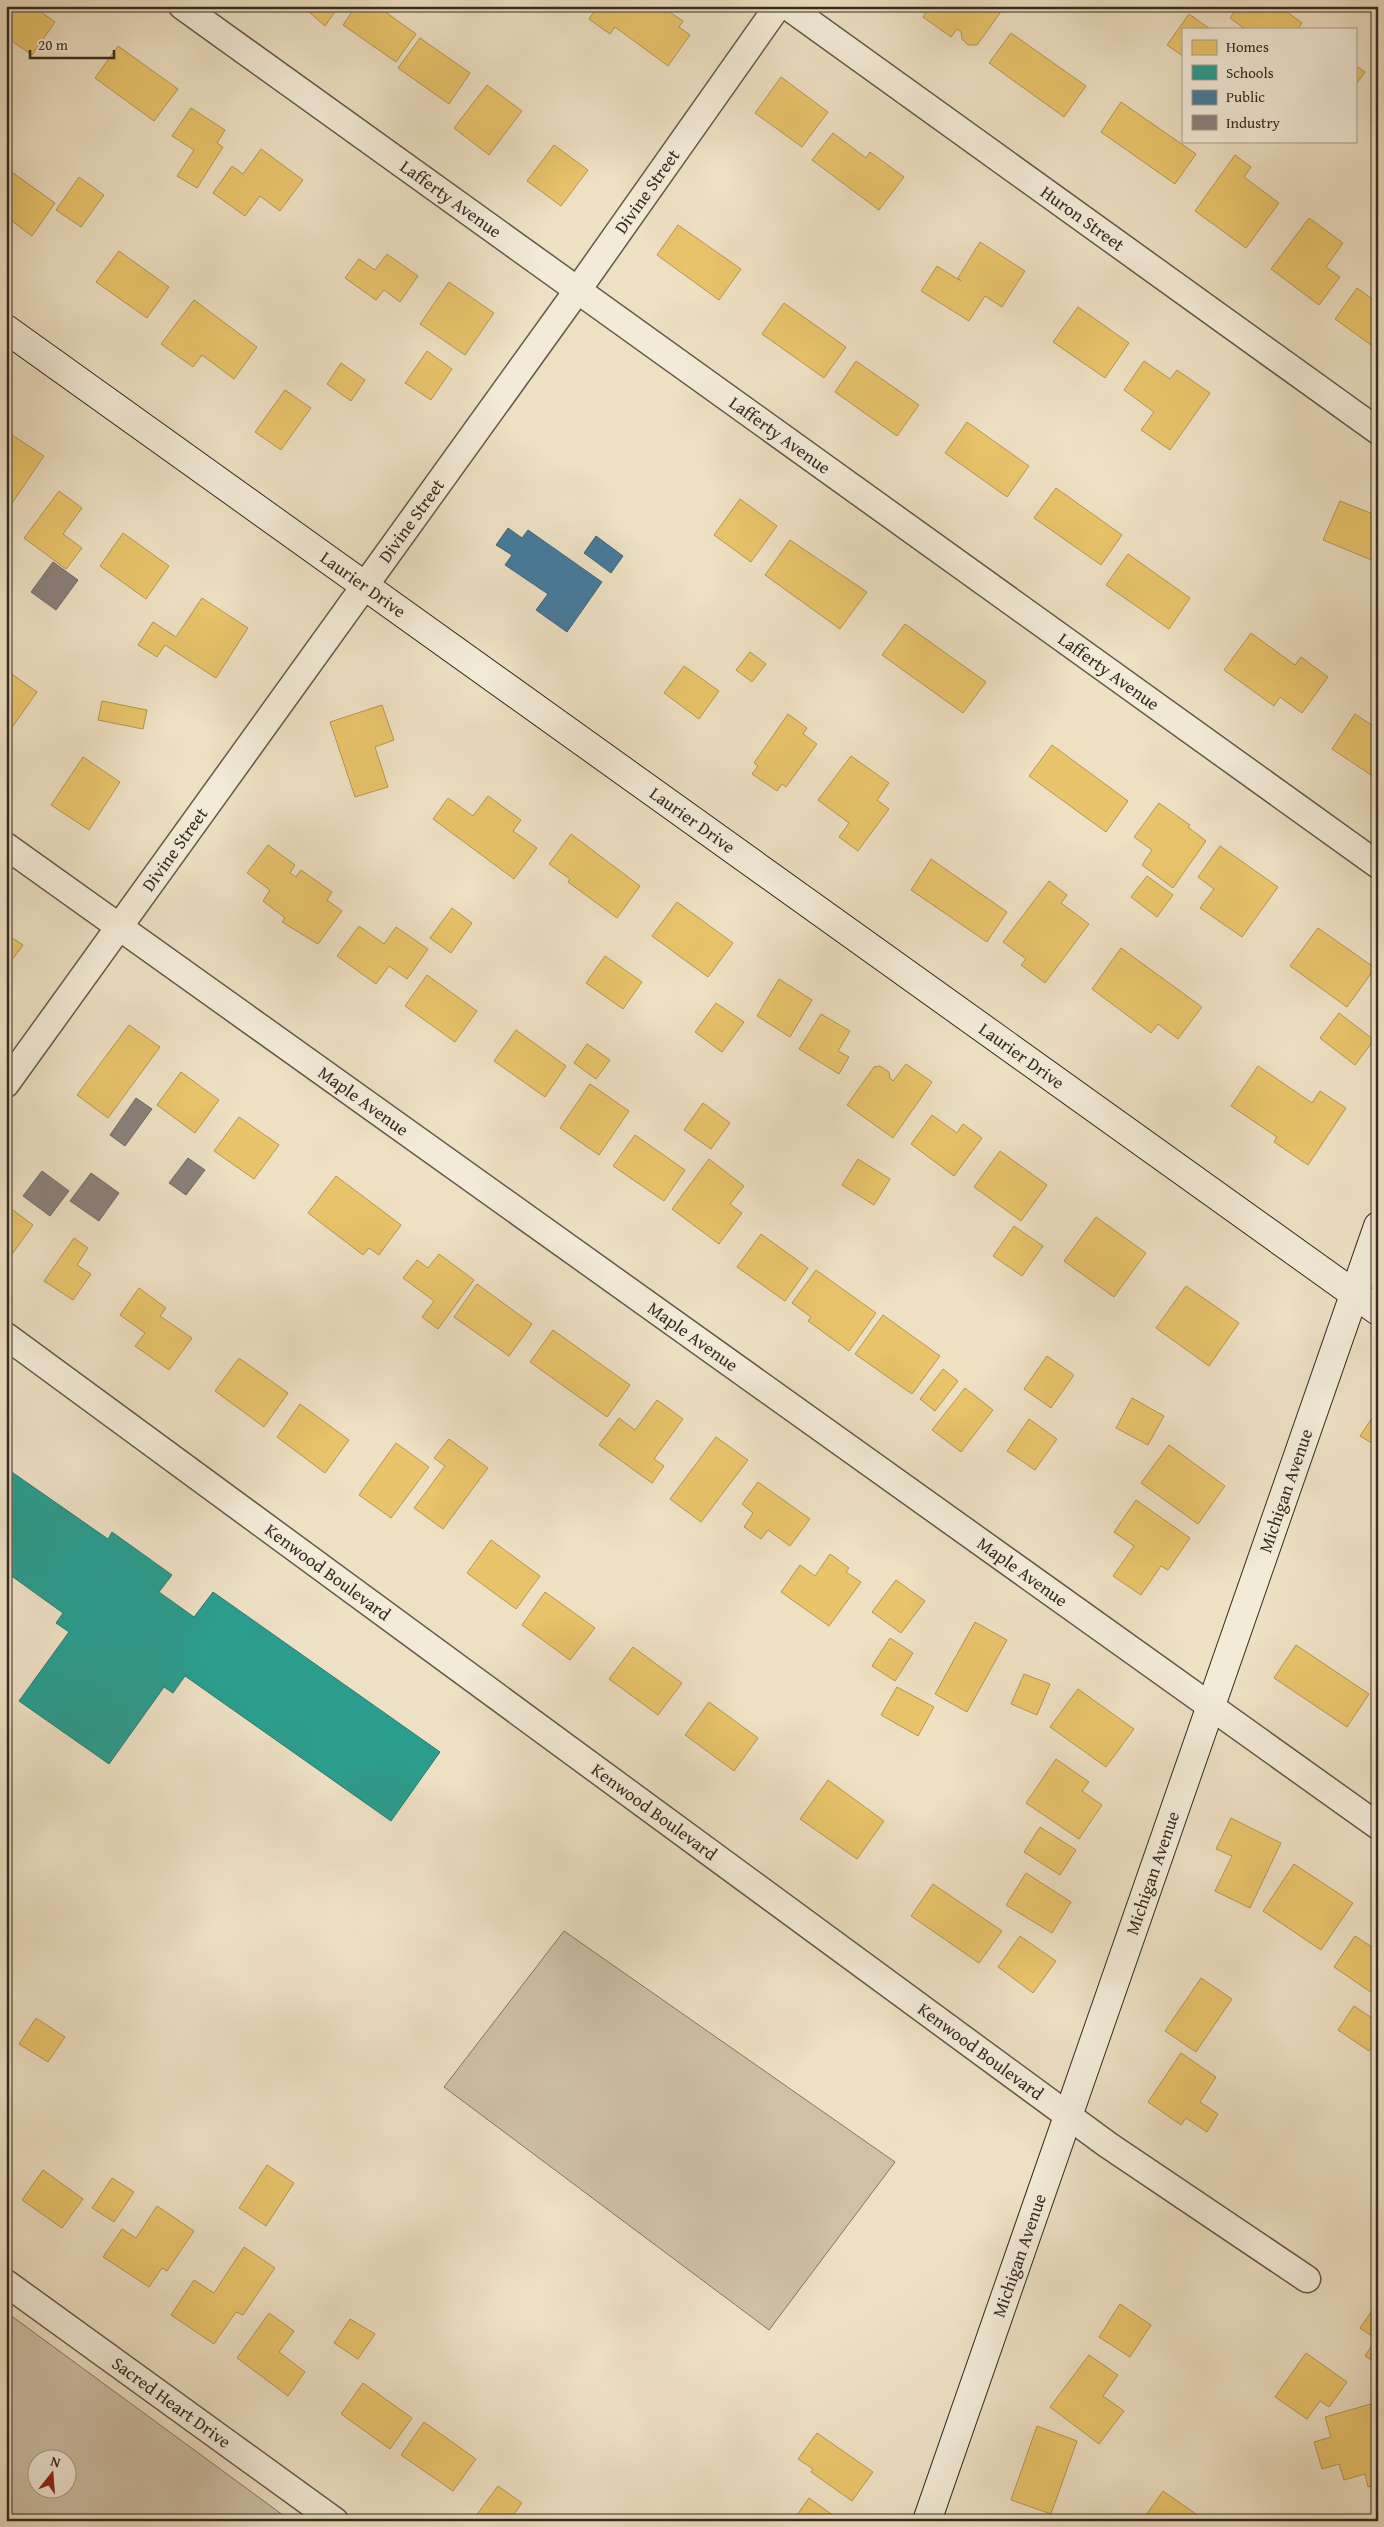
<svg xmlns="http://www.w3.org/2000/svg" width="1384" height="2527" font-family="'Gentium Book Plus',serif">
	<rect width="100%" height="100%" fill="#ede0c3"/>
	<filter id="stains"><feTurbulence type="fractalNoise" baseFrequency=".004" numOctaves="4"/><feColorMatrix values="0 0 0 0 .2 0 0 0 0 .09 0 0 0 0 .02 0 0 0 .5 -.17"/></filter>
	<radialGradient id="worn" r=".72"><stop offset=".6" stop-color="#630" stop-opacity="0"/><stop offset="1" stop-color="#630" stop-opacity=".3"/></radialGradient>
	<!-- green -->
	<path fill="#cec1a8" stroke="#827665" fill-rule="evenodd" d="M 564,1931 L 895,2162 L 769,2330 L 444,2087 Z
		M 6,2312 L 291,2521 L 6,2521 ZM 38,2460 L 68,2460 L 68,2490 L 38,2490 Z"/>
	<!-- homes -->
	<path fill="#e9c46a" stroke="#b39654" d="M 6,6 L 33,6 L 55,22 L 32,55 L 6,37 Z
		M 302,6 L 339,6 L 325,26 Z
		M 356,6 L 377,6 L 416,34 L 396,62 L 343,25 Z
		M 598,6 L 656,6 L 666,13 L 668,11 L 683,21 L 679,27 L 690,35 L 668,66 L 615,27 L 610,34 L 589,19 Z
		M 930,6 L 1005,6 L 977,45 L 968,45 L 962,39 L 961,32 L 957,29 L 951,37 L 923,17 Z
		M 1238,6 L 1279,6 L 1302,23 L 1298,29 L 1245,29 L 1230,18 Z
		M 1189,14 L 1210,29 L 1183,29 L 1183,56 L 1167,45 Z
		M 1011,33 L 1086,86 L 1064,117 L 989,63 Z
		M 420,38 L 470,73 L 449,104 L 398,68 Z
		M 118,46 L 178,89 L 154,121 L 95,78 Z
		M 1355,65 L 1365,72 L 1355,86 Z
		M 781,77 L 828,112 L 802,147 L 755,113 Z
		M 487,85 L 522,111 L 489,155 L 454,128 Z
		M 1121,102 L 1196,154 L 1175,184 L 1101,132 Z
		M 191,108 L 225,130 L 217,143 L 223,147 L 197,188 L 177,176 L 194,150 L 172,136 Z
		M 1378,111 L 1378,125 L 1371,121 Z
		M 833,133 L 866,158 L 870,152 L 904,177 L 879,210 L 812,160 Z
		M 554,145 L 588,170 L 561,206 L 527,181 Z
		M 261,149 L 303,180 L 280,211 L 260,196 L 245,216 L 213,193 L 232,166 L 243,174 Z
		M 1235,155 L 1251,167 L 1244,177 L 1279,203 L 1246,248 L 1195,211 Z
		M 6,168 L 55,203 L 32,236 L 12,221 L 8,227 L 6,226 Z
		M 79,177 L 104,195 L 81,227 L 56,210 Z
		M 1309,218 L 1343,243 L 1326,267 L 1340,277 L 1319,305 L 1271,269 Z
		M 678,225 L 741,269 L 719,300 L 657,255 Z
		M 980,242 L 1025,271 L 1002,307 L 985,296 L 969,321 L 921,291 L 937,266 L 961,281 L 958,278 Z
		M 119,251 L 169,287 L 147,318 L 96,282 Z
		M 387,254 L 418,276 L 400,302 L 384,290 L 376,300 L 345,278 L 359,259 L 375,270 Z
		M 449,282 L 494,313 L 465,355 L 420,324 Z
		M 1357,288 L 1378,303 L 1378,350 L 1335,319 Z
		M 194,300 L 257,347 L 234,379 L 202,355 L 193,367 L 161,344 Z
		M 784,303 L 846,347 L 824,378 L 762,334 Z
		M 1078,307 L 1129,343 L 1105,378 L 1053,342 Z
		M 427,351 L 452,369 L 431,400 L 405,383 Z
		M 856,361 L 919,405 L 897,436 L 835,392 Z
		M 1144,361 L 1170,379 L 1177,370 L 1210,393 L 1170,450 L 1141,430 L 1154,412 L 1124,390 Z
		M 341,363 L 365,380 L 351,401 L 327,384 Z
		M 285,390 L 311,408 L 281,450 L 255,432 Z
		M 967,422 L 1029,466 L 1007,497 L 945,453 Z
		M 6,431 L 44,456 L 6,512 Z
		M 1056,488 L 1122,535 L 1101,565 L 1034,518 Z
		M 59,491 L 82,508 L 63,534 L 82,548 L 66,569 L 24,538 Z
		M 740,499 L 777,526 L 751,562 L 714,535 Z
		M 1340,501 L 1378,516 L 1378,552 L 1374,561 L 1323,540 Z
		M 123,533 L 169,566 L 146,599 L 100,566 Z
		M 790,540 L 867,592 L 840,629 L 765,575 Z
		M 1128,554 L 1190,598 L 1169,629 L 1106,585 Z
		M 202,598 L 248,628 L 216,678 L 165,645 L 157,657 L 138,645 L 153,622 L 176,637 Z
		M 905,624 L 986,682 L 963,713 L 882,655 Z
		M 1251,633 L 1295,665 L 1301,657 L 1328,677 L 1302,713 L 1280,697 L 1274,706 L 1224,670 Z
		M 750,652 L 766,664 L 752,682 L 736,670 Z
		M 684,666 L 719,691 L 699,719 L 664,693 Z
		M 6,670 L 37,692 L 6,736 Z
		M 102,701 L 147,710 L 143,729 L 98,720 Z
		M 382,705 L 394,740 L 375,747 L 388,787 L 355,797 L 330,722 Z
		M 788,714 L 807,728 L 803,734 L 817,744 L 786,787 L 782,784 L 777,791 L 752,774 L 758,766 L 754,763 Z
		M 1355,714 L 1378,729 L 1378,775 L 1374,772 L 1371,775 L 1332,749 Z
		M 1052,745 L 1128,801 L 1106,832 L 1029,776 Z
		M 851,756 L 889,783 L 877,800 L 889,809 L 858,851 L 839,837 L 849,823 L 818,800 Z
		M 83,757 L 120,782 L 89,830 L 51,805 Z
		M 488,796 L 521,820 L 513,831 L 537,848 L 514,879 L 433,819 L 448,798 L 473,816 Z
		M 1159,803 L 1190,825 L 1188,827 L 1206,841 L 1173,888 L 1142,865 L 1152,850 L 1134,837 Z
		M 571,834 L 640,886 L 617,918 L 568,882 L 570,879 L 549,864 Z
		M 268,845 L 295,865 L 290,873 L 296,877 L 301,870 L 332,892 L 327,900 L 342,911 L 318,944 L 282,922 L 285,918 L 263,901 L 270,890 L 247,873 Z
		M 1220,846 L 1278,887 L 1242,937 L 1200,908 L 1214,889 L 1198,877 Z
		M 931,859 L 1007,912 L 987,942 L 911,890 Z
		M 1147,876 L 1173,895 L 1157,917 L 1131,897 Z
		M 1049,881 L 1067,895 L 1061,903 L 1089,924 L 1045,983 L 1021,965 L 1026,959 L 1003,942 Z
		M 677,902 L 733,943 L 708,977 L 652,936 Z
		M 452,908 L 472,923 L 451,953 L 430,938 Z
		M 359,926 L 384,944 L 396,927 L 428,949 L 407,979 L 389,966 L 376,984 L 337,956 Z
		M 1318,928 L 1375,968 L 1347,1007 L 1290,966 Z
		M 6,934 L 23,945 L 6,968 Z
		M 1121,948 L 1202,1007 L 1178,1039 L 1158,1024 L 1151,1033 L 1092,989 Z
		M 605,956 L 642,982 L 623,1009 L 586,983 Z
		M 427,975 L 477,1011 L 455,1042 L 405,1006 Z
		M 779,979 L 812,1000 L 790,1037 L 757,1016 Z
		M 716,1003 L 744,1022 L 722,1052 L 695,1032 Z
		M 1339,1013 L 1374,1040 L 1355,1065 L 1320,1038 Z
		M 821,1014 L 850,1031 L 838,1051 L 849,1057 L 839,1074 L 799,1049 Z
		M 129,1025 L 160,1047 L 108,1118 L 77,1095 Z
		M 516,1030 L 566,1066 L 545,1097 L 494,1061 Z
		M 587,1044 L 610,1060 L 596,1079 L 574,1063 Z
		M 906,1064 L 932,1082 L 893,1138 L 847,1105 L 874,1067 L 880,1066 L 889,1072 L 890,1078 L 893,1081 Z
		M 1258,1066 L 1312,1103 L 1320,1091 L 1346,1108 L 1308,1165 L 1274,1142 L 1277,1137 L 1231,1106 Z
		M 181,1072 L 219,1100 L 195,1133 L 157,1105 Z
		M 590,1084 L 629,1111 L 599,1155 L 560,1128 Z
		M 703,1103 L 730,1123 L 711,1149 L 684,1130 Z
		M 932,1115 L 957,1133 L 963,1124 L 982,1138 L 954,1176 L 911,1144 Z
		M 239,1117 L 279,1145 L 254,1179 L 214,1151 Z
		M 635,1135 L 685,1170 L 664,1201 L 613,1166 Z
		M 1000,1151 L 1047,1185 L 1021,1221 L 974,1187 Z
		M 709,1159 L 744,1186 L 730,1204 L 742,1213 L 719,1244 L 672,1209 Z
		M 858,1159 L 890,1179 L 874,1205 L 842,1185 Z
		M 336,1176 L 401,1225 L 379,1255 L 369,1248 L 363,1255 L 308,1213 Z
		M 6,1205 L 33,1225 L 10,1257 L 6,1255 Z
		M 1096,1217 L 1146,1253 L 1114,1297 L 1064,1261 Z
		M 1014,1226 L 1043,1246 L 1022,1276 L 993,1256 Z
		M 761,1234 L 808,1268 L 785,1301 L 737,1267 Z
		M 74,1238 L 88,1248 L 77,1265 L 91,1274 L 73,1300 L 44,1281 Z
		M 439,1254 L 474,1280 L 438,1329 L 422,1317 L 434,1301 L 403,1278 L 417,1260 L 428,1268 Z
		M 816,1270 L 876,1313 L 849,1351 L 808,1321 L 811,1317 L 792,1303 Z
		M 477,1284 L 532,1324 L 509,1356 L 454,1317 Z
		M 1186,1286 L 1239,1323 L 1209,1366 L 1156,1328 Z
		M 139,1288 L 166,1308 L 160,1316 L 192,1338 L 169,1370 L 135,1346 L 145,1333 L 120,1315 Z
		M 883,1315 L 940,1356 L 912,1394 L 855,1354 Z
		M 553,1330 L 630,1385 L 607,1417 L 530,1362 Z
		M 1047,1356 L 1074,1375 L 1051,1408 L 1024,1389 Z
		M 239,1358 L 288,1393 L 264,1427 L 215,1391 Z
		M 943,1369 L 958,1381 L 935,1411 L 920,1399 Z
		M 965,1388 L 993,1410 L 961,1452 L 932,1430 Z
		M 1132,1398 L 1164,1416 L 1148,1445 L 1116,1428 Z
		M 657,1400 L 683,1419 L 654,1459 L 664,1466 L 652,1483 L 599,1445 L 619,1418 L 635,1430 Z
		M 300,1404 L 349,1440 L 325,1473 L 277,1437 Z
		M 1378,1409 L 1378,1447 L 1360,1436 Z
		M 1029,1419 L 1057,1439 L 1035,1470 L 1007,1451 Z
		M 716,1437 L 748,1460 L 701,1522 L 670,1499 Z
		M 449,1439 L 488,1468 L 443,1529 L 414,1508 L 445,1466 L 434,1458 Z
		M 396,1443 L 429,1467 L 391,1518 L 359,1495 Z
		M 1169,1445 L 1225,1486 L 1198,1524 L 1141,1483 Z
		M 758,1482 L 810,1519 L 790,1546 L 768,1530 L 761,1539 L 744,1527 L 753,1513 L 742,1504 Z
		M 1136,1500 L 1190,1538 L 1168,1570 L 1161,1566 L 1141,1595 L 1113,1576 L 1134,1546 L 1114,1532 Z
		M 491,1540 L 540,1576 L 516,1609 L 467,1573 Z
		M 830,1554 L 849,1568 L 846,1572 L 861,1582 L 829,1626 L 781,1592 L 800,1565 L 815,1576 Z
		M 896,1580 L 925,1601 L 901,1633 L 872,1612 Z
		M 545,1592 L 595,1628 L 570,1660 L 522,1625 Z
		M 975,1622 L 1007,1640 L 967,1712 L 935,1694 Z
		M 890,1638 L 913,1653 L 895,1681 L 872,1666 Z
		M 1296,1645 L 1369,1694 L 1347,1727 L 1274,1678 Z
		M 633,1647 L 682,1683 L 658,1715 L 609,1679 Z
		M 1024,1674 L 1050,1684 L 1037,1715 L 1011,1704 Z
		M 897,1687 L 934,1707 L 918,1736 L 881,1715 Z
		M 1078,1689 L 1134,1729 L 1106,1767 L 1050,1727 Z
		M 709,1702 L 758,1738 L 734,1771 L 685,1735 Z
		M 1056,1759 L 1089,1782 L 1082,1791 L 1102,1805 L 1079,1839 L 1026,1803 Z
		M 828,1780 L 884,1821 L 857,1859 L 800,1819 Z
		M 1231,1818 L 1281,1843 L 1250,1908 L 1215,1891 L 1232,1856 L 1216,1849 Z
		M 1040,1827 L 1076,1850 L 1060,1875 L 1024,1852 Z
		M 1294,1864 L 1353,1903 L 1321,1950 L 1263,1911 Z
		M 1026,1873 L 1071,1902 L 1052,1933 L 1006,1905 Z
		M 933,1884 L 1002,1931 L 979,1963 L 911,1916 Z
		M 1020,1936 L 1056,1961 L 1033,1993 L 998,1967 Z
		M 1355,1936 L 1378,1951 L 1378,1997 L 1334,1967 Z
		M 1201,1978 L 1232,1999 L 1196,2052 L 1165,2031 Z
		M 1354,2006 L 1378,2022 L 1378,2038 L 1369,2051 L 1338,2030 Z
		M 36,2018 L 65,2037 L 48,2062 L 19,2044 Z
		M 1181,2053 L 1216,2077 L 1200,2102 L 1218,2114 L 1207,2132 L 1186,2118 L 1181,2125 L 1148,2102 Z
		M 267,2165 L 294,2183 L 266,2226 L 239,2208 Z
		M 43,2170 L 83,2199 L 62,2228 L 22,2200 Z
		M 112,2178 L 134,2192 L 114,2222 L 92,2208 Z
		M 157,2206 L 194,2231 L 167,2271 L 162,2268 L 149,2287 L 103,2257 L 122,2229 L 136,2238 Z
		M 244,2247 L 275,2268 L 243,2315 L 236,2312 L 214,2344 L 171,2315 L 194,2280 L 214,2293 Z
		M 1378,2302 L 1378,2364 L 1365,2356 L 1376,2339 L 1360,2328 Z
		M 1120,2304 L 1151,2325 L 1130,2357 L 1099,2337 Z
		M 269,2313 L 294,2331 L 279,2352 L 305,2372 L 288,2396 L 237,2358 Z
		M 350,2319 L 375,2334 L 358,2359 L 334,2343 Z
		M 1306,2353 L 1347,2382 L 1329,2407 L 1320,2401 L 1307,2419 L 1275,2397 Z
		M 1089,2355 L 1118,2375 L 1103,2396 L 1124,2411 L 1099,2444 L 1050,2407 Z
		M 363,2383 L 412,2418 L 390,2449 L 341,2414 Z
		M 1371,2404 L 1378,2426 L 1378,2484 L 1368,2487 L 1365,2474 L 1344,2480 L 1339,2464 L 1322,2469 L 1314,2442 L 1331,2437 L 1325,2417 Z
		M 424,2422 L 476,2459 L 453,2491 L 401,2455 Z
		M 1037,2426 L 1077,2441 L 1051,2514 L 1011,2500 Z
		M 817,2433 L 873,2472 L 852,2501 L 811,2472 L 813,2469 L 798,2459 Z
		M 498,2486 L 522,2503 L 509,2521 L 472,2521 Z
		M 1163,2491 L 1206,2521 L 1142,2521 Z
		M 809,2498 L 841,2521 L 805,2521 L 797,2515 Z"/>
	<!-- schools -->
	<path fill="#2a9d8f" stroke="#2d7b6e" d="M 6,1468 L 108,1539 L 112,1532 L 172,1575 L 159,1592 L 194,1617 L 213,1592 L 440,1752 L 391,1821 L 185,1676 L 173,1693 L 164,1687 L 109,1764 L 19,1701 L 69,1632 L 56,1623 L 63,1613 L 6,1572 Z"/>
	<!-- public -->
	<path fill="#457b9d" stroke="#406378" d="M 508,528 L 522,538 L 528,530 L 602,582 L 567,632 L 536,610 L 548,594 L 505,565 L 512,555 L 496,545 Z
		M 596,536 L 623,556 L 611,573 L 584,553 Z"/>
	<!-- industry -->
	<path fill="#8a817c" stroke="#706861" d="M 53,562 L 78,580 L 56,610 L 31,592 Z
		M 136,1098 L 152,1109 L 125,1146 L 110,1135 Z
		M 188,1158 L 205,1170 L 186,1195 L 169,1183 Z
		M 42,1171 L 69,1191 L 50,1216 L 23,1196 Z
		M 91,1173 L 119,1193 L 99,1221 L 70,1201 Z"/>
	<g fill="none" stroke-linecap="round" stroke-linejoin="round">
		<defs>
			<g id="street">
				<path id="s1" d="M 182,6 L 1378,865"/>
				<path id="s2" d="M 787,6 L 1378,431"/>
				<path id="s3" d="M 6,846 L 1378,1826"/>
				<path id="s4" d="M 6,1084 L 577,291 L 778,6"/>
				<path id="s5" d="M 6,1336 L 1108,2145 L 1307,2279"/>
				<path id="s6" d="M 6,2283 L 335,2521"/>
			</g>
			<g id="secondary">
				<path id="s7" d="M 6,329 L 1378,1311"/>
				<path id="s8" d="M 927,2521 L 1378,1226"/>
			</g>
		</defs>
		<!-- street casing -->
		<use href="#street" stroke="#63594a" stroke-width="29"/>
		<!-- secondary casing -->
		<use href="#secondary" stroke="#352c22" stroke-width="30"/>
		<!-- street -->
		<use href="#street" stroke="#f3ebd8" stroke-width="26"/>
		<!-- secondary -->
		<use href="#secondary" stroke="#f3ebd8" stroke-width="28"/>
	</g>
	<g text-anchor="middle" stroke-width="5" stroke-linejoin="round" paint-order="stroke">
		<!-- street labels -->
		<g font-size="18" fill="#352c22" stroke="#f3ebd8">
			<text dy="6" stroke="none"><textPath href="#s4" startOffset="1099">Divine Street</textPath></text>
			<text dy="6" stroke="none"><textPath href="#s1" startOffset="331">Lafferty Avenue</textPath></text>
			<text dy="6" stroke="none"><textPath href="#s2" startOffset="364">Huron Street</textPath></text>
			<text dy="6" stroke="none"><textPath href="#s1" startOffset="736">Lafferty Avenue</textPath></text>
			<text dy="6" stroke="none"><textPath href="#s4" startOffset="694">Divine Street</textPath></text>
			<text dy="6" stroke="none"><textPath href="#s7" startOffset="439">Laurier Drive</textPath></text>
			<text dy="6" stroke="none"><textPath href="#s1" startOffset="1141">Lafferty Avenue</textPath></text>
			<text dy="6" stroke="none"><textPath href="#s7" startOffset="844">Laurier Drive</textPath></text>
			<text dy="6" stroke="none"><textPath href="#s4" startOffset="289">Divine Street</textPath></text>
			<text dy="6" stroke="none"><textPath href="#s7" startOffset="1249">Laurier Drive</textPath></text>
			<text dy="6" stroke="none"><textPath href="#s3" startOffset="439">Maple Avenue</textPath></text>
			<text dy="6" stroke="none"><textPath href="#s3" startOffset="844">Maple Avenue</textPath></text>
			<text dy="6" stroke="none"><textPath href="#s8" startOffset="1091">Michigan Avenue</textPath></text>
			<text dy="6" stroke="none"><textPath href="#s5" startOffset="399">Kenwood Boulevard</textPath></text>
			<text dy="6" stroke="none"><textPath href="#s3" startOffset="1249">Maple Avenue</textPath></text>
			<text dy="6" stroke="none"><textPath href="#s5" startOffset="804">Kenwood Boulevard</textPath></text>
			<text dy="6" stroke="none"><textPath href="#s8" startOffset="686">Michigan Avenue</textPath></text>
			<text dy="6" stroke="none"><textPath href="#s5" startOffset="1209">Kenwood Boulevard</textPath></text>
			<text dy="6" stroke="none"><textPath href="#s8" startOffset="281">Michigan Avenue</textPath></text>
			<text dy="6" stroke="none"><textPath href="#s6" startOffset="204">Sacred Heart Drive</textPath></text>
		</g>
	</g>
	<!-- margin -->
	<rect width="1384" height="2527" fill="none" stroke="#ede0c3" stroke-width="25"/>
	<rect x="8" y="8" width="1369" height="2512" fill="none" stroke="#352c22" stroke-width="2.5"/>
	<rect x="12" y="12" width="1359" height="2502" fill="none" stroke="#352c22"/>
	<!-- legend -->
	<rect x="1182" y="28" width="175" height="115" fill="#f3ebd8" stroke="#a79f8f"/>
	<rect x="1192" y="40" width="25" height="15" fill="#e9c46a" stroke="#a79f8f"/>
	<text x="1226" y="52" font-size="15" fill="#352c22">Homes</text>
	<rect x="1192" y="65" width="25" height="15" fill="#2a9d8f" stroke="#a79f8f"/>
	<text x="1226" y="78" font-size="15" fill="#352c22">Schools</text>
	<rect x="1192" y="90" width="25" height="15" fill="#457b9d" stroke="#a79f8f"/>
	<text x="1226" y="102" font-size="15" fill="#352c22">Public</text>
	<rect x="1192" y="115" width="25" height="15" fill="#8a817c" stroke="#a79f8f"/>
	<text x="1226" y="128" font-size="15" fill="#352c22">Industry</text>
	<!-- north arrow -->
	<g transform="translate(52 2474) rotate(17)"><circle r="24" fill="#f3ebd8" stroke="#a79f8f"/>
	<path d="M0-4L9 19L0 12L-9 19Z" fill="#8f2418"/>
	<text y="-8" font-size="14" font-weight="bold" text-anchor="middle" fill="#352c22">N</text>
	</g>
	<!-- scale -->
	<path d="M30 50v8h84v-8" fill="none" stroke="#352c22" stroke-width="2.5"/>
	<text x="38" y="50" font-size="15" fill="#352c22" stroke="#f3ebd8" stroke-width="4" paint-order="stroke">20 m</text>
	<rect width="100%" height="100%" filter="url(#stains)"/>
	<rect width="100%" height="100%" fill="url(#worn)"/>
</svg>
